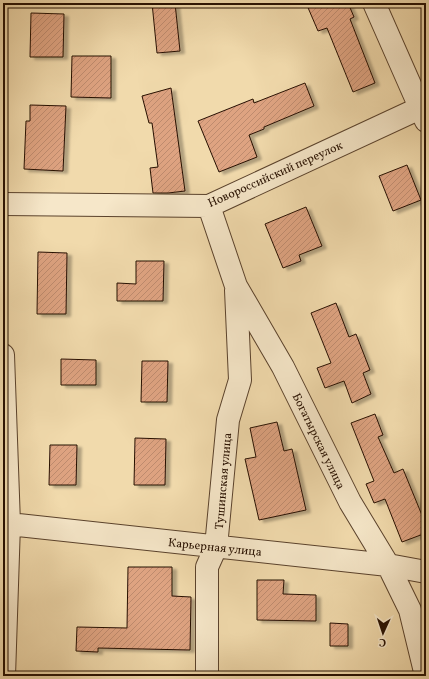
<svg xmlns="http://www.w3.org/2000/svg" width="429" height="679" font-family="Vollkorn,serif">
	<defs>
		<pattern id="building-hatch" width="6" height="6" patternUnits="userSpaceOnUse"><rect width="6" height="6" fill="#dea381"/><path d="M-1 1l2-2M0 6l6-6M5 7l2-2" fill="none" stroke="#be8b6e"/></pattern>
		<filter id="shadow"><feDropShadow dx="4.5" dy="2.5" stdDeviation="1" flood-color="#0004"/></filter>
	</defs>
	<rect width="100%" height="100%" fill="#f1daac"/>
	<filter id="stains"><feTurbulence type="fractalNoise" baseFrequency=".005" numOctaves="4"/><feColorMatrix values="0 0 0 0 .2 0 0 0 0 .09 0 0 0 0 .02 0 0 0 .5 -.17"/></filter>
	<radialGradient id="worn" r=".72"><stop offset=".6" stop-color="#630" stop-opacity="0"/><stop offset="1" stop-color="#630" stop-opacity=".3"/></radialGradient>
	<!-- building -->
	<path fill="url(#building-hatch)" stroke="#271001" filter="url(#shadow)" d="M 152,3 L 175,3 L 180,51 L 157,53 Z
		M 306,3 L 348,3 L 354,17 L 350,19 L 375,83 L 353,92 L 327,28 L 318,31 Z
		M 31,13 L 64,14 L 63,57 L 30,57 Z
		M 72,56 L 111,56 L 111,98 L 71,97 Z
		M 305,83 L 314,106 L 264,127 L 264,129 L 249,135 L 257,157 L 219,172 L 198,121 L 253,99 L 254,103 Z
		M 171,88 L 185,191 L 168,193 L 153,193 L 150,168 L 158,167 L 152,123 L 149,123 L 142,96 Z
		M 30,105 L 66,106 L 63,171 L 24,169 L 26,121 L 30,121 Z
		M 407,165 L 421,200 L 393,211 L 379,176 Z
		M 306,207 L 322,246 L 299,255 L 301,261 L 283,268 L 265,224 Z
		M 38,252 L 67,253 L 66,314 L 37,314 Z
		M 136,261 L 164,261 L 163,301 L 117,301 L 117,283 L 136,284 Z
		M 336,303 L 349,337 L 356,334 L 370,370 L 363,373 L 371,394 L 352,403 L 344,381 L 325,388 L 317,368 L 331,363 L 311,313 Z
		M 61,359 L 96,360 L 96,385 L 61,385 Z
		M 142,361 L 168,361 L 167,402 L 141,402 Z
		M 375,414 L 383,435 L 378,437 L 394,473 L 403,469 L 426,525 L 426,533 L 402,542 L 385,499 L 374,503 L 366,484 L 374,481 L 351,423 Z
		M 277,422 L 284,451 L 292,449 L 306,510 L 259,520 L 245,459 L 256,457 L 250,428 Z
		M 135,438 L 166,439 L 165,485 L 134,485 Z
		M 50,445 L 77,445 L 76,485 L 49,485 Z
		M 128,567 L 172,567 L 172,596 L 191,597 L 190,650 L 98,648 L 98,652 L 76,651 L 77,627 L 127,628 Z
		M 257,580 L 284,580 L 283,594 L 316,595 L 316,621 L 257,620 Z
		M 330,623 L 348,624 L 348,646 L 330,646 Z"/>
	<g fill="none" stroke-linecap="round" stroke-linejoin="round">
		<defs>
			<path id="minor" d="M 374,3 L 426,121
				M 3,204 L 209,206 L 420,108
				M 209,206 L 236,286 L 283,367 L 350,502 L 388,565 L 410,610 L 426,676
				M 3,355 L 9,524 L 4,676
				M 3,525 L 9,524 L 388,565 L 426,572
				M 207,676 L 207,567 L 216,547 L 228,420 L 240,380 L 236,290"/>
		</defs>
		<!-- minor casing -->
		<use href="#minor" stroke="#5a422c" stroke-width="24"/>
		<!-- minor -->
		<use href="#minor" stroke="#f6e7c9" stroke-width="22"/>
	</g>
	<g text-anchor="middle" stroke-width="4" stroke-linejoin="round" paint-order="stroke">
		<!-- street labels -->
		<g font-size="12" fill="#271001" stroke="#f6e7c9">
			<text transform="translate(275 174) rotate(-24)" y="4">Новороссийский переулок</text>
			<text transform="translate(319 441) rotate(64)" y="4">Богатырская улица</text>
			<text transform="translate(223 481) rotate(-85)" y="4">Тушинская улица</text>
			<text transform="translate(215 547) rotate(6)" y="4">Карьерная улица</text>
		</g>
	</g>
	<!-- margin -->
	<rect width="429" height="679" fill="none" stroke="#f1daac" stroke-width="16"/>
	<rect x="4" y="4" width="421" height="671" fill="none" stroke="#271001" stroke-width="2"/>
	<rect x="8" y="8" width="413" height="663" fill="none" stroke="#271001"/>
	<!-- north arrow -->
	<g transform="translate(383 633) rotate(183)" stroke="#f6e7c9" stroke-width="3" paint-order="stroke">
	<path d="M0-3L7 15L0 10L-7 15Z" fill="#271001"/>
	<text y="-6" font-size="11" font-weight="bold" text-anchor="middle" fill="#271001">С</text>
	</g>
	<rect width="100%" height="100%" filter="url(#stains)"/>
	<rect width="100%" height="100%" fill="url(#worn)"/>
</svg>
